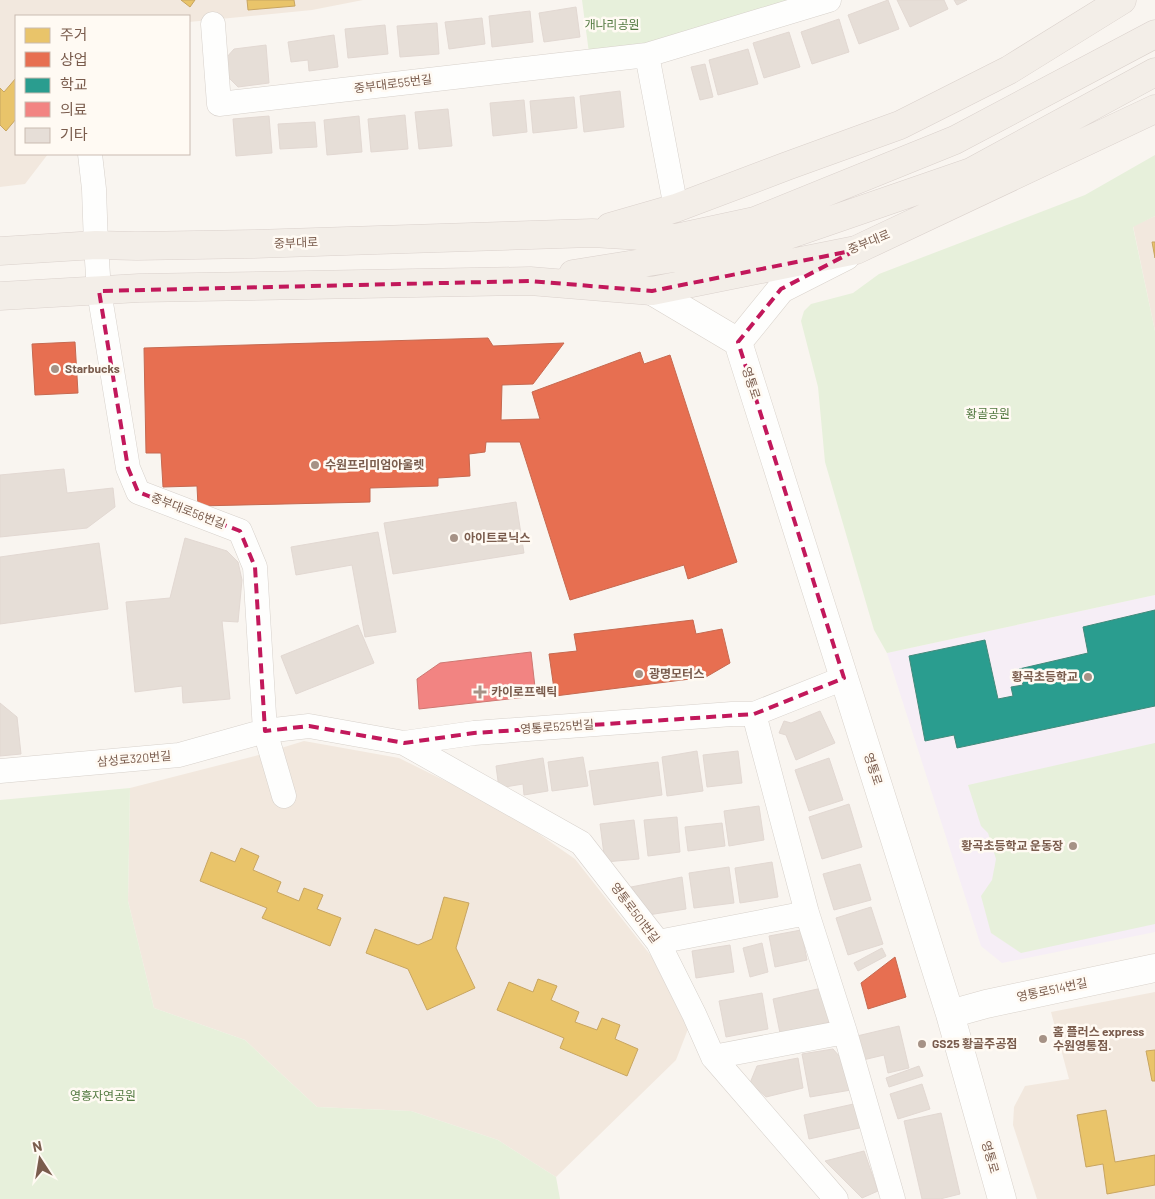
<svg xmlns="http://www.w3.org/2000/svg" width="1155" height="1199" font-family="Barlow,'Noto Sans KR',sans-serif">
	<rect width="100%" height="100%" fill="#f9f5f0"/>
	<!-- residential -->
	<path fill="#f2e8de" d="M 0,0 L 363,0 L 312,10 L 189,22 L 189,16 L 16,16 L 16,154 L 48,154 L 25,184 L 0,187 Z
		M 1155,216 L 1155,331 L 1133,226 Z
		M 304,741 L 399,758 L 506,811 L 575,859 L 652,957 L 688,1029 L 676,1060 L 556,1177 L 498,1140 L 411,1111 L 317,1107 L 245,1040 L 154,1008 L 128,901 L 130,788 L 255,756 Z
		M 1155,992 L 1155,1199 L 1037,1199 L 1013,1125 L 1014,1107 L 1025,1086 L 1069,1079 L 1051,1012 Z"/>
	<!-- education -->
	<path fill="#f6eef6" d="M 1155,595 L 1155,932 L 1002,963 L 981,946 L 887,653 Z"/>
	<!-- green -->
	<path fill="#e7f0db" d="M 582,0 L 792,0 L 645,48 L 589,53 Z
		M 1155,155 L 1155,216 L 1133,227 L 1155,331 L 1155,595 L 887,653 L 874,630 L 825,462 L 818,387 L 801,321 L 804,311 L 811,304 L 853,293 L 879,274 L 1085,195 Z
		M 1155,743 L 1155,924 L 1021,953 L 991,933 L 981,896 L 992,880 L 996,859 L 988,833 L 981,826 L 968,785 Z
		M 130,788 L 128,901 L 154,1008 L 245,1040 L 317,1107 L 411,1111 L 498,1140 L 556,1177 L 560,1199 L 0,1199 L 0,800 Z"/>
	<!-- homes -->
	<path fill="#e9c46a" stroke="#c8a561" d="M 181,0 L 195,0 L 190,7 Z
		M 247,0 L 294,0 L 295,6 L 248,10 Z
		M 16,78 L 16,119 L 6,131 L 0,125 L 0,88 L 4,92 Z
		M 1152,242 L 1155,242 L 1155,258 Z
		M 241,848 L 259,856 L 253,870 L 281,882 L 277,892 L 299,901 L 304,888 L 323,895 L 317,909 L 341,918 L 330,946 L 262,918 L 267,908 L 200,881 L 211,852 L 235,862 Z
		M 444,897 L 469,903 L 456,948 L 475,988 L 427,1010 L 408,969 L 366,953 L 375,929 L 418,945 L 432,939 Z
		M 538,979 L 557,986 L 551,1000 L 579,1012 L 575,1022 L 597,1030 L 602,1018 L 620,1025 L 615,1039 L 638,1049 L 627,1076 L 560,1048 L 564,1038 L 497,1010 L 509,982 L 533,992 Z
		M 1155,1050 L 1155,1081 L 1152,1081 L 1146,1051 Z
		M 1106,1110 L 1115,1162 L 1155,1155 L 1155,1185 L 1107,1194 L 1103,1164 L 1086,1167 L 1077,1115 Z"/>
	<!-- shops -->
	<path fill="#e76f51" stroke="#c66950" d="M 488,338 L 493,346 L 564,343 L 533,384 L 502,385 L 501,420 L 540,419 L 532,392 L 640,352 L 644,364 L 670,355 L 737,562 L 688,579 L 684,565 L 570,600 L 520,442 L 486,442 L 485,452 L 469,454 L 470,476 L 438,478 L 438,486 L 370,488 L 370,502 L 198,506 L 197,486 L 163,487 L 161,453 L 146,453 L 144,348 Z
		M 75,342 L 78,393 L 35,395 L 32,344 Z
		M 693,620 L 696,634 L 722,629 L 730,663 L 706,677 L 555,696 L 549,654 L 577,651 L 574,634 Z
		M 895,957 L 906,997 L 868,1009 L 861,983 Z"/>
	<!-- schools -->
	<path fill="#2a9d8f" stroke="#428a7b" d="M 1155,610 L 1155,706 L 957,748 L 954,735 L 925,741 L 909,656 L 985,640 L 998,699 L 1013,696 L 1011,687 L 1023,685 L 1019,669 L 1088,653 L 1083,627 Z"/>
	<!-- health -->
	<path fill="#f28482" stroke="#ce7872" d="M 531,652 L 536,696 L 419,709 L 417,679 L 440,663 Z"/>
	<!-- building -->
	<path fill="#e6ded7" stroke="#e2d8d2" d="M 888,0 L 899,29 L 859,44 L 848,15 Z
		M 897,0 L 944,0 L 948,9 L 910,27 Z
		M 954,0 L 967,0 L 957,5 Z
		M 576,7 L 580,37 L 544,42 L 539,13 Z
		M 530,11 L 533,42 L 492,47 L 489,16 Z
		M 482,18 L 485,44 L 449,49 L 445,22 Z
		M 839,19 L 849,52 L 812,64 L 801,32 Z
		M 437,23 L 439,54 L 400,57 L 397,26 Z
		M 385,25 L 388,54 L 348,58 L 345,29 Z
		M 789,32 L 800,67 L 764,78 L 753,43 Z
		M 334,35 L 338,67 L 309,71 L 308,60 L 291,62 L 288,42 Z
		M 266,45 L 269,83 L 238,87 L 228,77 L 226,58 L 234,49 Z
		M 748,49 L 758,84 L 718,95 L 709,60 Z
		M 705,64 L 713,97 L 700,100 L 691,67 Z
		M 620,91 L 624,127 L 584,132 L 580,96 Z
		M 574,97 L 577,128 L 533,133 L 530,101 Z
		M 524,100 L 527,132 L 493,136 L 490,103 Z
		M 448,109 L 452,146 L 419,149 L 415,112 Z
		M 405,115 L 408,149 L 371,152 L 368,119 Z
		M 269,116 L 272,153 L 236,156 L 233,119 Z
		M 359,116 L 362,152 L 327,155 L 324,120 Z
		M 315,122 L 317,147 L 280,149 L 278,124 Z
		M 64,469 L 67,493 L 113,488 L 115,507 L 87,528 L 0,537 L 0,475 Z
		M 516,502 L 524,553 L 393,574 L 384,523 Z
		M 378,532 L 396,632 L 365,637 L 352,565 L 296,575 L 291,547 Z
		M 185,538 L 227,551 L 238,562 L 242,580 L 238,622 L 222,621 L 230,699 L 183,703 L 182,686 L 135,692 L 126,602 L 170,598 Z
		M 99,543 L 108,609 L 0,624 L 0,557 Z
		M 358,625 L 374,663 L 296,694 L 281,656 Z
		M 0,703 L 17,717 L 21,754 L 0,756 Z
		M 820,711 L 835,743 L 796,760 L 786,735 L 779,733 L 784,721 L 791,723 Z
		M 697,751 L 703,791 L 667,796 L 662,757 Z
		M 738,751 L 742,783 L 707,787 L 703,755 Z
		M 583,757 L 588,786 L 552,791 L 548,762 Z
		M 543,758 L 548,791 L 524,795 L 523,784 L 499,788 L 496,766 Z
		M 829,758 L 843,800 L 809,811 L 795,770 Z
		M 658,762 L 662,795 L 594,805 L 589,771 Z
		M 849,804 L 862,847 L 822,859 L 809,817 Z
		M 759,806 L 764,840 L 729,846 L 724,811 Z
		M 677,817 L 680,852 L 648,856 L 644,820 Z
		M 634,820 L 639,859 L 605,862 L 600,824 Z
		M 722,823 L 725,846 L 688,851 L 685,827 Z
		M 772,862 L 778,897 L 740,903 L 735,868 Z
		M 860,864 L 871,900 L 834,910 L 823,874 Z
		M 729,867 L 734,903 L 694,908 L 689,873 Z
		M 682,877 L 686,909 L 648,915 L 631,887 Z
		M 871,907 L 883,944 L 848,955 L 836,918 Z
		M 801,930 L 807,960 L 775,967 L 769,936 Z
		M 762,943 L 768,972 L 750,977 L 743,948 Z
		M 730,945 L 734,972 L 696,978 L 692,951 Z
		M 882,948 L 886,956 L 858,971 L 854,963 Z
		M 822,988 L 830,1022 L 780,1033 L 773,999 Z
		M 762,993 L 768,1029 L 726,1037 L 719,1001 Z
		M 899,1026 L 909,1068 L 888,1073 L 884,1055 L 863,1060 L 857,1036 Z
		M 833,1049 L 847,1065 L 851,1090 L 810,1097 L 802,1054 Z
		M 798,1058 L 803,1088 L 766,1097 L 750,1083 L 757,1066 Z
		M 919,1066 L 923,1076 L 889,1087 L 886,1078 Z
		M 922,1084 L 930,1109 L 898,1119 L 890,1094 Z
		M 858,1103 L 864,1127 L 809,1139 L 804,1115 Z
		M 941,1113 L 960,1194 L 940,1199 L 922,1199 L 904,1121 Z
		M 864,1151 L 878,1191 L 862,1198 L 825,1161 Z"/>
	<g fill="none" stroke-linecap="round" stroke-linejoin="round">
		<defs>
			<path id="street" d="M 213,24 L 219,104 L 647,55 L 829,0
				M 647,55 L 676,208
				M 90,154 L 94,189 L 96,245 L 99,291 L 128,468 L 138,492 L 240,531 L 255,567 L 265,731 L 284,796
				M 754,714 L 807,913 L 845,1032 L 893,1199
				M 404,743 L 581,843 L 658,942 L 694,1014 L 713,1057 L 836,1199
				M 0,771 L 179,755 L 265,731 L 309,726 L 404,743 L 474,733 L 732,714 L 754,714 L 844,678
				M 658,942 L 807,913
				M 713,1057 L 845,1032"/>
			<path id="secondary" d="M 652,291 L 738,342 L 950,1014 L 1002,1199
				M 738,342 L 781,289 L 846,256
				M 950,1014 L 986,1004 L 1155,968"/>
			<path id="primary" d="M 610,227 L 676,208 L 787,166 L 900,125 L 1009,70 L 1122,0
				M 0,251 L 96,245 L 137,246 L 253,244 L 592,233 L 676,238 L 755,221 L 955,140 L 1155,34
				M 573,274 L 762,244 L 971,172 L 1155,72
				M 0,296 L 139,288 L 530,281 L 652,291 L 856,250 L 1155,109"/>
		</defs>
		<!-- street casing -->
		<use href="#street" stroke="#d7d1cb" stroke-width="25"/>
		<!-- secondary casing -->
		<use href="#secondary" stroke="#d9d2cb" stroke-width="29"/>
		<!-- primary casing -->
		<use href="#primary" stroke="#dad1cc" stroke-width="29"/>
		<!-- street -->
		<use href="#street" stroke="#fefefd" stroke-width="24"/>
		<!-- secondary -->
		<use href="#secondary" stroke="#fefefd" stroke-width="28"/>
		<!-- primary -->
		<use href="#primary" stroke="#f3eee8" stroke-width="28"/>
	</g>
	<!-- marked area -->
	<path fill="none" stroke="#c2185b" stroke-width="4" stroke-dasharray="10 6" stroke-linejoin="round" d="M 856,250 L 781,289 L 738,342 L 844,678 L 754,714 L 474,733 L 404,743 L 309,726 L 265,731 L 255,567 L 240,531 L 138,492 L 128,468 L 99,291 L 530,281 L 652,291 Z"/>
	<!-- markers -->
	<g fill="#a69286" stroke="#fffaf3" stroke-width="2">
		<circle cx="55" cy="369" r="5"/>
		<circle cx="315" cy="465" r="5"/>
		<circle cx="454" cy="538" r="5"/>
		<circle cx="639" cy="674" r="5"/>
		<circle cx="1088" cy="677" r="5"/>
		<path d="M477.5 684.5h5v5h5v5h-5v5h-5v-5h-5v-5h5z"/>
		<circle cx="1073" cy="846" r="5"/>
		<circle cx="1043" cy="1039" r="5"/>
		<circle cx="922" cy="1044" r="5"/>
	</g>
	<g text-anchor="middle" stroke-width="5" stroke-linejoin="round" paint-order="stroke">
		<!-- park labels -->
		<g font-size="12" fill="#537a41" stroke="#fffaf3">
			<text x="612" y="29">개나리공원</text>
			<text x="988" y="418">황골공원</text>
			<text x="103" y="1100">영흥자연공원</text>
		</g>
		<!-- street labels -->
		<g font-size="12" fill="#7a5c4d" stroke="#fffaf3">
			<text transform="translate(393 84) rotate(-7)" y="4">중부대로55번길</text>
			<text transform="translate(869 242) rotate(-22)" y="4">중부대로</text>
			<text transform="translate(296 243) rotate(-2)" y="4">중부대로</text>
			<text transform="translate(751 383) rotate(72)" y="4">영통로</text>
			<text transform="translate(188 511) rotate(21)" y="4">중부대로56번길</text>
			<text transform="translate(557 727) rotate(-4)" y="4">영통로525번길</text>
			<text transform="translate(134 759) rotate(-5)" y="4">삼성로320번길</text>
			<text transform="translate(873 769) rotate(72)" y="4">영통로</text>
			<text transform="translate(635 913) rotate(53)" y="4">영통로501번길</text>
			<text transform="translate(1052 990) rotate(-12)" y="4">영통로514번길</text>
			<text transform="translate(990 1157) rotate(74)" y="4">영통로</text>
		</g>
		<!-- poi labels -->
		<g font-size="12" font-weight="bold" fill="#7a5c4d" stroke="#fffaf3" text-anchor="start">
			<text x="65" y="373">Starbucks</text>
			<text x="325" y="469">수원프리미엄아울렛</text>
			<text x="464" y="542">아이트로닉스</text>
			<text x="649" y="678">광명모터스</text>
			<text x="1078" y="681" text-anchor="end">황곡초등학교</text>
			<text x="491" y="696">카이로프렉틱</text>
			<text x="1063" y="850" text-anchor="end">황곡초등학교 운동장</text>
			<text x="1053" y="1036">홈 플러스 express<tspan x="1053" dy="14">수원영통점.</tspan></text>
			<text x="932" y="1048">GS25 황골주공점</text>
		</g>
	</g>
	<!-- legend -->
	<rect x="15" y="15" width="175" height="140" fill="#fffaf3" stroke="#cabbb1"/>
	<rect x="25" y="28" width="25" height="15" fill="#e9c46a" stroke="#cabbb1"/>
	<text x="60" y="40" font-size="15" fill="#7a5c4d">주거</text>
	<rect x="25" y="52" width="25" height="15" fill="#e76f51" stroke="#cabbb1"/>
	<text x="60" y="65" font-size="15" fill="#7a5c4d">상업</text>
	<rect x="25" y="78" width="25" height="15" fill="#2a9d8f" stroke="#cabbb1"/>
	<text x="60" y="90" font-size="15" fill="#7a5c4d">학교</text>
	<rect x="25" y="102" width="25" height="15" fill="#f28482" stroke="#cabbb1"/>
	<text x="60" y="115" font-size="15" fill="#7a5c4d">의료</text>
	<rect x="25" y="128" width="25" height="15" fill="#e6ded7" stroke="#cabbb1"/>
	<text x="60" y="140" font-size="15" fill="#7a5c4d">기타</text>
	<!-- north arrow -->
	<g transform="translate(40 1159) rotate(348)" stroke="#fffaf3" stroke-width="4" paint-order="stroke">
	<path d="M0-4L9 19L0 12L-9 19Z" fill="#7a5c4d"/>
	<text y="-8" font-size="14" font-weight="bold" text-anchor="middle" fill="#7a5c4d">N</text>
	</g>
</svg>
